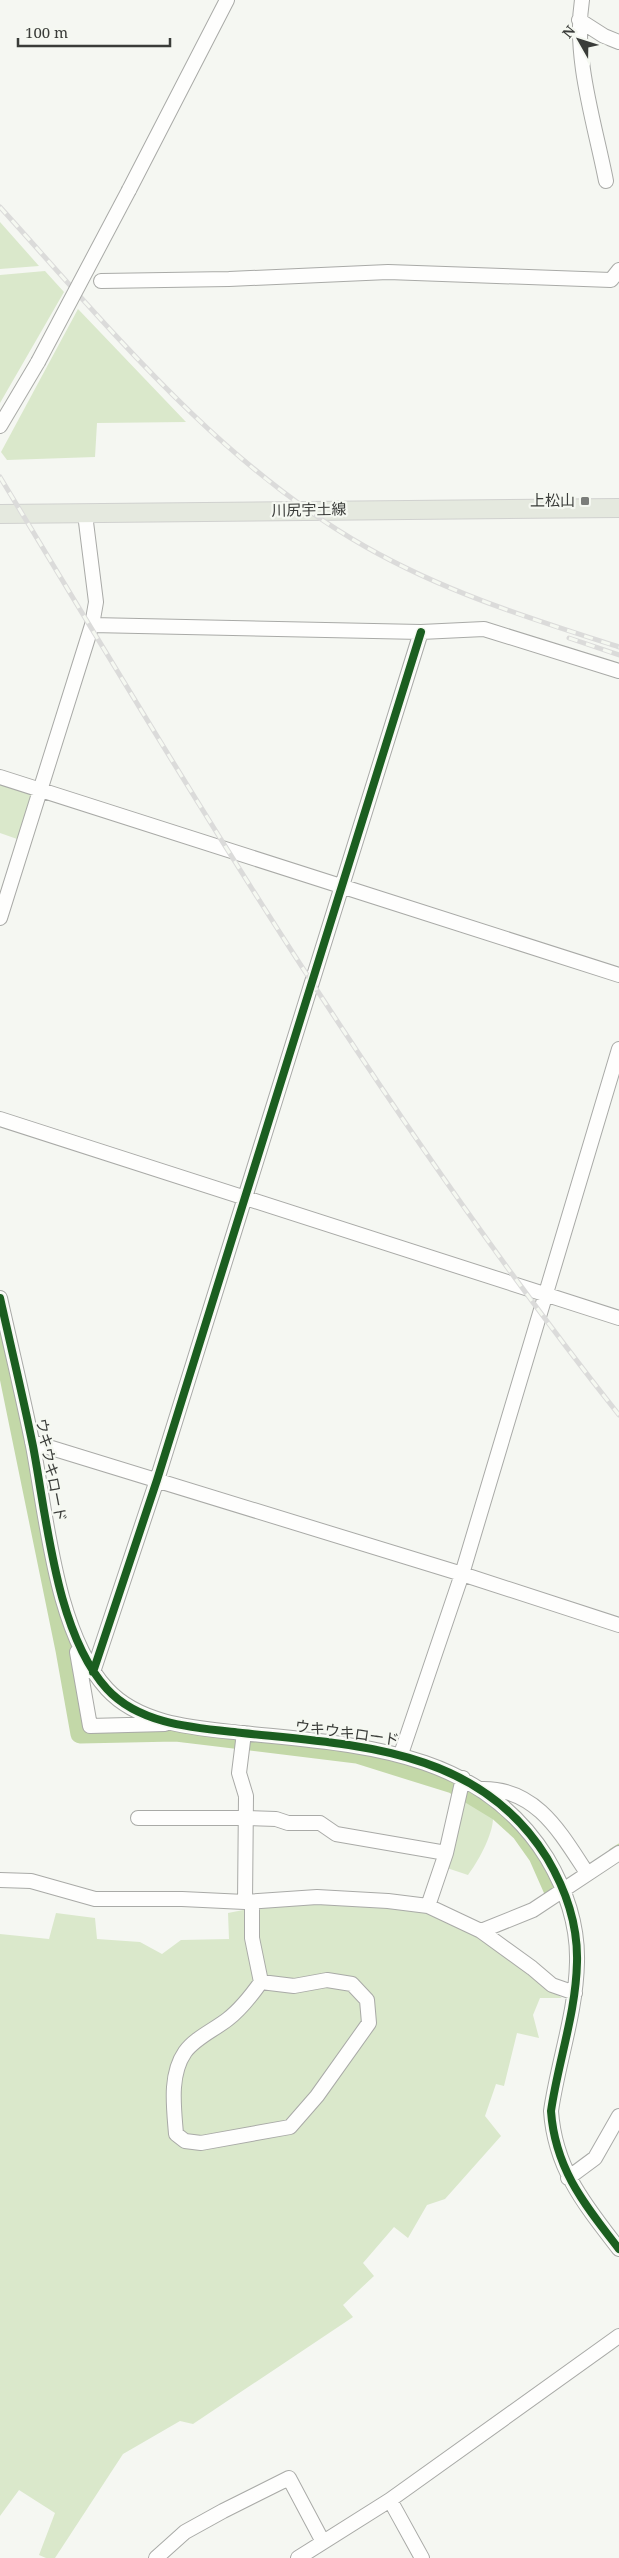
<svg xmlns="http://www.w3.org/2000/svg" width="619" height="2558" font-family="'Noto Serif','Noto Sans JP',serif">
	<rect width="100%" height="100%" fill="#f5f7f2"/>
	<!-- green -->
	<path fill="#dae8cb" d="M 0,222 L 39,266 L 0,269 Z
		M 45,271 L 64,292 L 0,403 L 0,275 Z
		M 78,309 L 186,422 L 97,423 L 95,457 L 7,460 L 1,452 Z
		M 0,781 L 34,793 L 20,840 L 0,833 Z
		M 466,1787 C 473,1792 484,1797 489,1803 C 503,1820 478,1862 468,1875 L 447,1868 Z
		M 322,1901 L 426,1913 L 476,1935 L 516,1961 L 562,1998 L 540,1998 L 533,2015 L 539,2038 L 517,2033 L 504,2086 L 496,2084 L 485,2116 L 501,2136 L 445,2199 L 427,2205 L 408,2238 L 394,2227 L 363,2263 L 374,2276 L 343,2305 L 353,2317 L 193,2424 L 180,2421 L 123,2454 L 55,2558 L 46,2558 L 39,2555 L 55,2513 L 19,2490 L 0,2516 L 0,1934 L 49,1939 L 56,1913 L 95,1918 L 97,1939 L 140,1942 L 162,1954 L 181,1940 L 229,1939 L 228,1913 L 268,1905 Z"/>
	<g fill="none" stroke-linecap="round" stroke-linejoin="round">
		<!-- stream -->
		<path stroke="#c3d8a8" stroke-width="3" d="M 611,1850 L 619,1845"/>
		<!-- river -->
		<path stroke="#c3d8a8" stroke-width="19" d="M 0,1333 L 65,1650 L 80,1734 L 176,1732 L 357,1754 L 453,1784 L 499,1812 L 521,1832 L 538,1856 L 553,1890"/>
		<defs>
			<path id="minor" d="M 582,0 C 573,58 595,124 606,181
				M 579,20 L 604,36 L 619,42
				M 129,190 L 227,0
				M 101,281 L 229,279 L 388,272 L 611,280 L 619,270
				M 0,426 L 38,362
				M 92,625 L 421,632 L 484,629 L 619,671
				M 0,777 L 619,975
				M 0,918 L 92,625 L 96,602 L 85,514
				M 0,1119 L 619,1318
				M 0,1298 C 11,1347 23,1397 33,1446 C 47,1519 56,1633 107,1689 C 140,1725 196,1728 242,1733 C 356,1745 479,1748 547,1858 C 566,1890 578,1925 577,1962 C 576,2013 558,2062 551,2111 C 555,2169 585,2205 619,2249
				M 32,1442 L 462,1574 L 619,1625
				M 77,1652 L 90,1726 L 165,1724
				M 93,1672 L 157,1480 L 421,632
				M 244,1733 L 239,1773 L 246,1796 L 245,1902
				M 401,1754 L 462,1574 L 619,1049
				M 482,1789 C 536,1788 560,1832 587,1873
				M 138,1818 L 247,1818 L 276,1819 L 288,1823 L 320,1823 L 336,1834 L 446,1853
				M 0,1880 L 31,1881 L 95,1899 L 182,1899 L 245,1902 L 317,1897 L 388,1901 L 428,1906 L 481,1931 L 532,1968 L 552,1985 L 575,1993
				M 252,1902 L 252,1938 L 261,1982 L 294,1986 L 327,1980 L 352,1984 L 367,2000 L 369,2023 L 317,2096 L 290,2127 L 201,2143 L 185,2141 L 176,2134 C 174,2108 169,2075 185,2052 C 195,2038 214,2030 228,2019 C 241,2009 251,1996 261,1982
				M 428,1906 L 446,1853 L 463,1778
				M 481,1931 L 533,1910 L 619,1853
				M 568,2178 L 595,2158 L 619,2116
				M 390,2500 L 422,2558
				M 156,2558 L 185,2532 L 223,2511 L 289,2478 L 323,2542
				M 298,2558 L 390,2500 L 619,2336"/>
			<path id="major" d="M 0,514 L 619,508"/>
		</defs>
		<!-- minor casing -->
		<use href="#minor" stroke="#a9aaa7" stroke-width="16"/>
		<!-- major casing -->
		<use href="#major" stroke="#d0d1cf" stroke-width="20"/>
		<!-- minor -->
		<use href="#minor" stroke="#fefefd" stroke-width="14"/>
		<!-- major -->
		<use href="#major" stroke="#e5e9df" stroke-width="18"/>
		<defs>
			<path id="rail" d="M 0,207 C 111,330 220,464 366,547 C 447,593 532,619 619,647
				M 0,477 C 193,797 386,1120 619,1415
				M 569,638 L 619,655"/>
		</defs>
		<!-- rail casing -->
		<use href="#rail" stroke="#dbdbda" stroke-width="5"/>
		<!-- rail -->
		<use href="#rail" stroke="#f5f8f1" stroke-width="3" stroke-dasharray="9" stroke-linecap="butt"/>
		<defs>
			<path id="minor-bridge" d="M 38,362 L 129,190"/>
		</defs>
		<!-- minor-bridge casing -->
		<use href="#minor-bridge" stroke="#a9aaa7" stroke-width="16" stroke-linecap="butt"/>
		<!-- minor-bridge -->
		<use href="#minor-bridge" stroke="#fefefd" stroke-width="14"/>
		<defs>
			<path id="cycleway" d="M 0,1298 C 11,1347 23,1397 33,1446 C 47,1519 56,1633 107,1689 C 140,1725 196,1728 242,1733 C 356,1745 479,1748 547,1858 C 566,1890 578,1925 577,1962 C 576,2013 558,2062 551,2111 C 555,2169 585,2205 619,2249
				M 93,1672 L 157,1480 L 421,632"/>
		</defs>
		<!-- cycleway casing -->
		<use href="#cycleway" stroke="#f5f8f1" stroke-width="11"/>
		<!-- cycleway -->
		<use href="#cycleway" stroke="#1b5e20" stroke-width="8"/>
	</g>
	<!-- markers -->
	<rect fill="#7b7d7a" stroke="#f5f8f1" stroke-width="2" x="580" y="496" width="10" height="10" rx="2.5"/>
	<g text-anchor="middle" stroke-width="4.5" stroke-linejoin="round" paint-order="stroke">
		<!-- poi labels -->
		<g font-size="15" fill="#3a3c39" stroke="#f5f8f1" text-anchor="end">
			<text x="575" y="506">上松山</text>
		</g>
		<!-- street labels -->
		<g font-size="15" fill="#3a3c39" stroke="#f5f8f1">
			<text transform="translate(309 510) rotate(-1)" y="5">川尻宇土線</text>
			<text transform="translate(51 1470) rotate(79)" y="5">ウキウキロード</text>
			<text transform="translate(347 1733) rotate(8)" y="5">ウキウキロード</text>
		</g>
	</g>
	<!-- north arrow -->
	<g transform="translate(579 40) rotate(309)" stroke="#f5f8f1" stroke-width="4" paint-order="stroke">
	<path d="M0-4L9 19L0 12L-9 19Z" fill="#3a3c39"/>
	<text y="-8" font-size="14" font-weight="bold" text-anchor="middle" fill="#3a3c39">N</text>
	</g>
	<!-- scale -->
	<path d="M18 38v8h152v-8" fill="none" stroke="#3a3c39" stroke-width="2.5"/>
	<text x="25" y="38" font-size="15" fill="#3a3c39" stroke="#f5f8f1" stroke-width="4" paint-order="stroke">100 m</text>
</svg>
